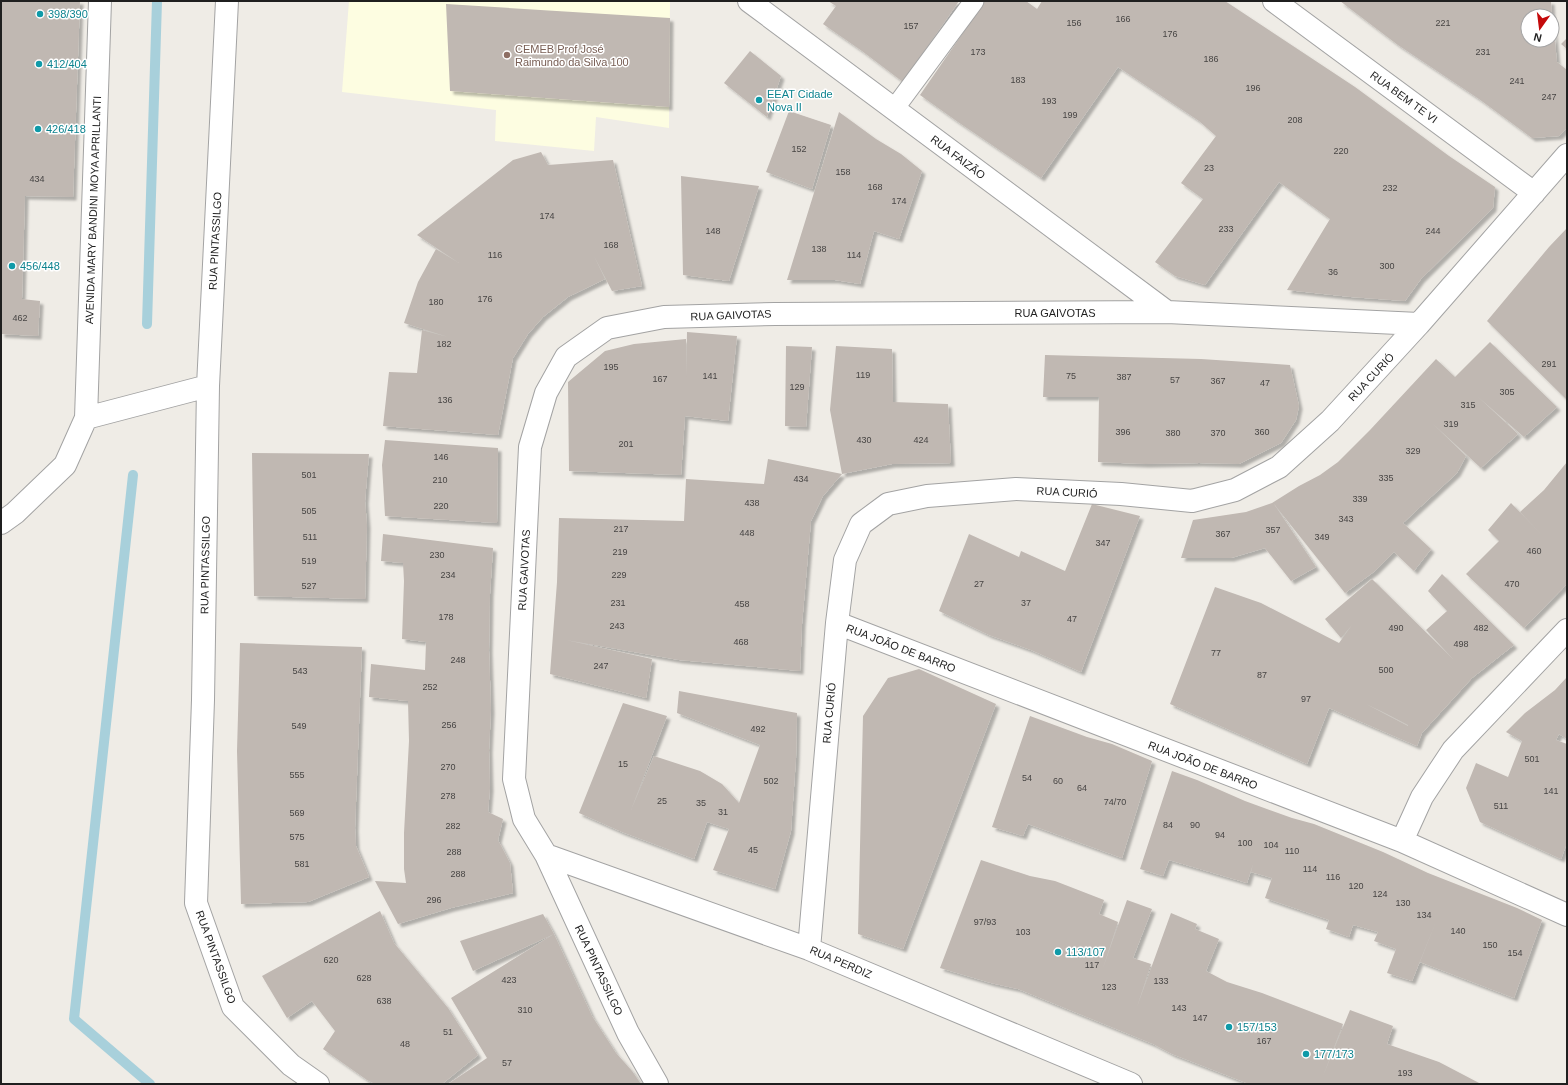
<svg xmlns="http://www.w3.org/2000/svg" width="1568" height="1085" font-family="Arial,sans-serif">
	<defs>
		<filter id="shadow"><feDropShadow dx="3.5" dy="3.5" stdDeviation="1" flood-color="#0004"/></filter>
	</defs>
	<rect width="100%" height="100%" fill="#efece6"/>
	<!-- education -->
	<path fill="#fdfde1" d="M 349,1 L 670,1 L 669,128 L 596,117 L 594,151 L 495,141 L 496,110 L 342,92 Z"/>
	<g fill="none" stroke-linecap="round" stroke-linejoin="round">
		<!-- stream -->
		<path stroke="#a8d0db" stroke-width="10" d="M 147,324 L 157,1
			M 133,475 L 74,1019 L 150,1084"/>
	</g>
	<!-- building -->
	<path fill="#c0b8b2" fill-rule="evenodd" filter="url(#shadow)" d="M 1,1 L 80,1 L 73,197 L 25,196 L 22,299 L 40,301 L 38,336 L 1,334 Z
		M 828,1 L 959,1 L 903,82 L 862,51 L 823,24 L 836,6 Z
		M 985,1 L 1026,1 L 1037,9 L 1042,1 L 1225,1 L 1355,87 L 1449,156 L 1495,187 L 1493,208 L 1421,279 L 1405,301 L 1351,297 L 1287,290 L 1330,219 L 1279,182 L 1205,285 L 1175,276 L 1155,262 L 1203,199 L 1181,183 L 1216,136 L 1199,121 L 1118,67 L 1041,178 L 958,122 L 920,95 Z
		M 1340,1 L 1551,1 L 1552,16 L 1528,16 L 1528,40 L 1552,40 L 1553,24 L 1557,62 L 1567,70 L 1567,128 L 1559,136 L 1532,138 L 1479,99 L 1398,45 Z
		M 446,4 L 670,18 L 669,107 L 450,91 Z
		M 1567,38 L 1567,49 L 1561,44 Z
		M 750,51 L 781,76 L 767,117 L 724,83 Z
		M 789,111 L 831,125 L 812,189 L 766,172 Z
		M 839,112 L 876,139 L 901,154 L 922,171 L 899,239 L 874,231 L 860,284 L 835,280 L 787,280 Z
		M 541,152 L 548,165 L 613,160 L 642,286 L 612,291 L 594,256 L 605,279 L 568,297 L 543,317 L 528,334 L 513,358 L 498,435 L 383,426 L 389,372 L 417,373 L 422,330 L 448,337 L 404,323 L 418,282 L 436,249 L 459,263 L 417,235 L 513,160 Z
		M 681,176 L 759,186 L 729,281 L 683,275 Z
		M 1567,228 L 1567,400 L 1487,321 L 1549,247 Z
		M 687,332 L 737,336 L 728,421 L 685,416 L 681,475 L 569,471 L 568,382 L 605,351 L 634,344 L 686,339 L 686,377 Z
		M 1490,342 L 1557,407 L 1524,437 L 1477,396 L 1518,434 L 1481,468 L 1432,423 L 1466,456 L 1457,473 L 1403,523 L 1431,549 L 1414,571 L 1394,552 L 1375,571 L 1345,593 L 1274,504 L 1316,567 L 1291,581 L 1265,548 L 1231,558 L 1181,558 L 1193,520 L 1246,512 L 1272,503 L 1299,486 L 1320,475 L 1338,462 L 1370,430 L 1436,359 L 1455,377 Z
		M 786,346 L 812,347 L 806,427 L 785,426 Z
		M 836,346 L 892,349 L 893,402 L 948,404 L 951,463 L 892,464 L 842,474 L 830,410 Z
		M 1045,355 L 1201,359 L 1290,365 L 1299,406 L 1296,420 L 1281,443 L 1239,464 L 1199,463 L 1145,464 L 1098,462 L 1099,397 L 1043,397 Z
		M 385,440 L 498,448 L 497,523 L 385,516 L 382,465 Z
		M 252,453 L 369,454 L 365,501 L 367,525 L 365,599 L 254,596 Z
		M 768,459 L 842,474 L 823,496 L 811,521 L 802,624 L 800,671 L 679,660 L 566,640 L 652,659 L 646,698 L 550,674 L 557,582 L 559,518 L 684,521 L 686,479 L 764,484 Z
		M 1567,462 L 1567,584 L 1524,628 L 1466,574 L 1499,541 L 1488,530 L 1511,503 L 1545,538 L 1520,512 L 1544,490 Z
		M 1092,504 L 1140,516 L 1081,672 L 1031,650 L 989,635 L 939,611 L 969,534 L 1019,557 L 1021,551 L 1065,571 Z
		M 383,534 L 493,548 L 490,594 L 489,650 L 491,710 L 489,750 L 490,788 L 488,812 L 503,819 L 498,840 L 510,863 L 513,893 L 451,908 L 398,924 L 375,881 L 406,883 L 404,869 L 404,833 L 409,741 L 408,701 L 369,697 L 371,664 L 425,670 L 426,642 L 402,639 L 404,581 L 403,563 L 381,561 Z
		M 1442,574 L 1514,645 L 1472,678 L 1422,733 L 1417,746 L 1329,708 L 1307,764 L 1170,704 L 1215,587 L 1261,603 L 1339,643 L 1352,625 L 1341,638 L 1325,619 L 1372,579 L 1454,660 L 1426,630 L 1447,611 L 1428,591 ZM 1366,704 L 1383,712 L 1408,725 L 1408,726 Z
		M 240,643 L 362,647 L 355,828 L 356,846 L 369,877 L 308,902 L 241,904 L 237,751 Z
		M 919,669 L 996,704 L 903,949 L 858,934 L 863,716 L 888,678 Z
		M 1567,677 L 1567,739 L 1559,734 L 1556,740 L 1567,744 L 1567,843 L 1561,859 L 1480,822 L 1466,788 L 1476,763 L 1508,777 L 1522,741 L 1506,732 L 1525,713 L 1555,690 Z
		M 679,691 L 797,713 L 796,758 L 791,831 L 775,889 L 713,870 L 729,829 L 707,822 L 694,859 L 622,832 L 579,813 L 623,703 L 667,716 L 631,810 L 654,756 L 700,771 L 722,784 L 739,803 L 760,745 L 677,713 Z
		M 1030,716 L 1087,737 L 1112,744 L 1152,761 L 1122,858 L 1028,824 L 1023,836 L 992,827 Z
		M 1172,771 L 1197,780 L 1245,801 L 1292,818 L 1314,824 L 1383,852 L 1428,873 L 1517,908 L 1542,920 L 1514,998 L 1420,962 L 1437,919 L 1412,981 L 1387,973 L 1396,949 L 1374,941 L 1378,932 L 1353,925 L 1349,937 L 1326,929 L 1329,920 L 1265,898 L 1272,878 L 1251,872 L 1253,864 L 1247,883 L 1169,860 L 1163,876 L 1140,869 Z
		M 981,860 L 1030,876 L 1055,881 L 1104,900 L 1099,914 L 1118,922 L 1103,968 L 1127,900 L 1152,909 L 1133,958 L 1151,964 L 1137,1007 L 1171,913 L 1197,924 L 1195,929 L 1219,939 L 1206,971 L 1227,982 L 1262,993 L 1343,1024 L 1323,1076 L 1350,1010 L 1393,1026 L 1387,1044 L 1439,1062 L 1481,1084 L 1249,1084 L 1172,1054 L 1153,1044 L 1018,989 L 991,983 L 940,968 Z
		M 380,911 L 394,943 L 448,1008 L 478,1055 L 442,1084 L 375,1084 L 367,1080 L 323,1049 L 335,1031 L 312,1001 L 287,1018 L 262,976 Z
		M 543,914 L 554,934 L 473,971 L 460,941 Z
		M 554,934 L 592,1016 L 616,1053 L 632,1071 L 641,1084 L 448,1084 L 487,1058 L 451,998 Z"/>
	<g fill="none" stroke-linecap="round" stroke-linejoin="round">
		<defs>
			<path id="lane" d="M 894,109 L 974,1"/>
			<path id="street" d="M 227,1 L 208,386 L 203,700 L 196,903 L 233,1007 L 291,1065 L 318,1084
				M 749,1 L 1167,312
				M 1274,1 L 1534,193
				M 86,418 L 208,386
				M 1,523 L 15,513 L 65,465 L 86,418 L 100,1
				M 837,623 L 1402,841 L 1567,915
				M 1402,841 L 1422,797 L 1453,750 L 1567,630
				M 546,855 L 809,949 L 1131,1084
				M 809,949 L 837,623 L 845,560 L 861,524 L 888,504 L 927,496 L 1016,489 L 1121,494 L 1192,501 L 1235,490 L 1279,467 L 1330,421 L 1419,324 L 1567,155
				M 657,1084 L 628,1033 L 546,855 L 524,819 L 514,779 L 530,447 L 546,393 L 566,357 L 607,328 L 664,317 L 775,314 L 1167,312 L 1419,324"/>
		</defs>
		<!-- lane casing -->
		<use href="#lane" stroke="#a3a3a3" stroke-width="21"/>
		<!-- street casing -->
		<use href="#street" stroke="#a3a3a3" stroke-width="24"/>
		<!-- lane -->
		<use href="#lane" stroke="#fff" stroke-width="19"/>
		<!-- street -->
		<use href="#street" stroke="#fff" stroke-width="22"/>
	</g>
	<!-- markers -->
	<g fill="#0f9aa8" stroke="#fff" stroke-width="1.5">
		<circle cx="40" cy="14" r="4"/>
		<circle cx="39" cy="64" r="4"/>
		<circle cx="759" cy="100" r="4"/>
		<circle cx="38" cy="129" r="4"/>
		<circle cx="12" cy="266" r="4"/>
		<circle cx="1058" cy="952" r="4"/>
		<circle cx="1229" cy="1027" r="4"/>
		<circle cx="1306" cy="1054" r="4"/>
	</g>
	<circle fill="#8d6e63" stroke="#fff" stroke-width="1.5" cx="507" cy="55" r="4"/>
	<g text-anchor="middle" stroke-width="3" stroke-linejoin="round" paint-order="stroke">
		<!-- number labels -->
		<g font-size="9" fill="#474544">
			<text x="1123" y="22">166</text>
			<text x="1074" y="26">156</text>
			<text x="1443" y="26">221</text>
			<text x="911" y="29">157</text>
			<text x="1170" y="37">176</text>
			<text x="978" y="55">173</text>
			<text x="1483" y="55">231</text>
			<text x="1211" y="62">186</text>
			<text x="1018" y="83">183</text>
			<text x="1517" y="84">241</text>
			<text x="1253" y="91">196</text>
			<text x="1549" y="100">247</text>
			<text x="1049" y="104">193</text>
			<text x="1070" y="118">199</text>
			<text x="1295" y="123">208</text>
			<text x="799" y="152">152</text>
			<text x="1341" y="154">220</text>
			<text x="1209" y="171">23</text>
			<text x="843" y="175">158</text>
			<text x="37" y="182">434</text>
			<text x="875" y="190">168</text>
			<text x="1390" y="191">232</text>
			<text x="899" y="204">174</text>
			<text x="547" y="219">174</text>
			<text x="1226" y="232">233</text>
			<text x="713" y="234">148</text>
			<text x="1433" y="234">244</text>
			<text x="611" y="248">168</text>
			<text x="819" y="252">138</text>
			<text x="495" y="258">116</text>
			<text x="854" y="258">114</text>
			<text x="1387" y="269">300</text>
			<text x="1333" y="275">36</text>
			<text x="485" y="302">176</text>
			<text x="436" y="305">180</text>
			<text x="20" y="321">462</text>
			<text x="444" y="347">182</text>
			<text x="1549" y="367">291</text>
			<text x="611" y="370">195</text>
			<text x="863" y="378">119</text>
			<text x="710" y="379">141</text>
			<text x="1071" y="379">75</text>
			<text x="1124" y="380">387</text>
			<text x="660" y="382">167</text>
			<text x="1175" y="383">57</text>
			<text x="1218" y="384">367</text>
			<text x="1265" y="386">47</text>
			<text x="797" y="390">129</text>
			<text x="1507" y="395">305</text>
			<text x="445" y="403">136</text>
			<text x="1468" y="408">315</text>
			<text x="1451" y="427">319</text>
			<text x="1123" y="435">396</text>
			<text x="1262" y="435">360</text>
			<text x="1173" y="436">380</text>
			<text x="1218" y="436">370</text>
			<text x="864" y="443">430</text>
			<text x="921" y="443">424</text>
			<text x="626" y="447">201</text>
			<text x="1413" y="454">329</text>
			<text x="441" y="460">146</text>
			<text x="309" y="478">501</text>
			<text x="1386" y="481">335</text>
			<text x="801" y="482">434</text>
			<text x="440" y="483">210</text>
			<text x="1360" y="502">339</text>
			<text x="752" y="506">438</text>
			<text x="441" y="509">220</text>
			<text x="309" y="514">505</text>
			<text x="1346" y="522">343</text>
			<text x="621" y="532">217</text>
			<text x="1273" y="533">357</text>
			<text x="747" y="536">448</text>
			<text x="1223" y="537">367</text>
			<text x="310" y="540">511</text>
			<text x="1322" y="540">349</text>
			<text x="1103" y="546">347</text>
			<text x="1534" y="554">460</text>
			<text x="620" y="555">219</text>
			<text x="437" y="558">230</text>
			<text x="309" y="564">519</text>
			<text x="448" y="578">234</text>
			<text x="619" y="578">229</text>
			<text x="979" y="587">27</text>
			<text x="1512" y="587">470</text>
			<text x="309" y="589">527</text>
			<text x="618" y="606">231</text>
			<text x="1026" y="606">37</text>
			<text x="742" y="607">458</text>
			<text x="446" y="620">178</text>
			<text x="1072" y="622">47</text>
			<text x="617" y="629">243</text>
			<text x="1396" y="631">490</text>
			<text x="1481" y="631">482</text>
			<text x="741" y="645">468</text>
			<text x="1461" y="647">498</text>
			<text x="1216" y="656">77</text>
			<text x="458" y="663">248</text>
			<text x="601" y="669">247</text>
			<text x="1386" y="673">500</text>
			<text x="300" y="674">543</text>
			<text x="1262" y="678">87</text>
			<text x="430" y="690">252</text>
			<text x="1306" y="702">97</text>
			<text x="449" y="728">256</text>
			<text x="299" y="729">549</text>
			<text x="758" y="732">492</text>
			<text x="1532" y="762">501</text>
			<text x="623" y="767">15</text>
			<text x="448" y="770">270</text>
			<text x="297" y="778">555</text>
			<text x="1027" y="781">54</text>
			<text x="771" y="784">502</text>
			<text x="1058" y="784">60</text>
			<text x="1082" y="791">64</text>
			<text x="1551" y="794">141</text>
			<text x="448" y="799">278</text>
			<text x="662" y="804">25</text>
			<text x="1115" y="805">74/70</text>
			<text x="701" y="806">35</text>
			<text x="1501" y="809">511</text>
			<text x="723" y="815">31</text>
			<text x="297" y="816">569</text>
			<text x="1168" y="828">84</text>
			<text x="1195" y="828">90</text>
			<text x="453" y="829">282</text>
			<text x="1220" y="838">94</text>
			<text x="297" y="840">575</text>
			<text x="1245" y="846">100</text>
			<text x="1271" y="848">104</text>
			<text x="753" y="853">45</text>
			<text x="1292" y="854">110</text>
			<text x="454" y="855">288</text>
			<text x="302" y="867">581</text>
			<text x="1310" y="872">114</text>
			<text x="458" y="877">288</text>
			<text x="1333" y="880">116</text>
			<text x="1356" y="889">120</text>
			<text x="1380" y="897">124</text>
			<text x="434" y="903">296</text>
			<text x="1403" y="906">130</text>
			<text x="1424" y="918">134</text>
			<text x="985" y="925">97/93</text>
			<text x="1458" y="934">140</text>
			<text x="1023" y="935">103</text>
			<text x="1490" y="948">150</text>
			<text x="1515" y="956">154</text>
			<text x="331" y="963">620</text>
			<text x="1092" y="968">117</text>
			<text x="364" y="981">628</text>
			<text x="509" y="983">423</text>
			<text x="1161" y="984">133</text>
			<text x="1109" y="990">123</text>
			<text x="384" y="1004">638</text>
			<text x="1179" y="1011">143</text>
			<text x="525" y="1013">310</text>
			<text x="1200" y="1021">147</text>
			<text x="448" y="1035">51</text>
			<text x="1264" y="1044">167</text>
			<text x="405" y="1047">48</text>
			<text x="507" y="1066">57</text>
			<text x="1405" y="1076">193</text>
		</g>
		<!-- culture labels -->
		<g font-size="11" fill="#0d838f" stroke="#fff" text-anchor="start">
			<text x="48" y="18">398/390</text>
			<text x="47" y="68">412/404</text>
			<text x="767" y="98">EEAT Cidade<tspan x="767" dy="13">Nova II</tspan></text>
			<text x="46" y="133">426/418</text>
			<text x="20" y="270">456/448</text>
			<text x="1066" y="956">113/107</text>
			<text x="1237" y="1031">157/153</text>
			<text x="1314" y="1058">177/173</text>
		</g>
		<!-- education labels -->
		<g font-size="11" fill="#785e54" stroke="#fff" text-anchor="start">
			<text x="515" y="53">CEMEB Prof José<tspan x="515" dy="13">Raimundo da Silva 100</tspan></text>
		</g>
		<!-- street labels -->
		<g font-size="11" fill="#1f1f1f" stroke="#fff">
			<text transform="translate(1404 97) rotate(36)" y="4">RUA BEM TE VI</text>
			<text transform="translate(958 157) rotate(37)" y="4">RUA FAIZÃO</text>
			<text transform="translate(93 210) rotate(-88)" y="4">AVENIDA MARY BANDINI MOYA APRILLANTI</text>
			<text transform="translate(215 241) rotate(-87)" y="4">RUA PINTASSILGO</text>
			<text x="1055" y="317">RUA GAIVOTAS</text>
			<text transform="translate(731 315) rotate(-2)" y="4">RUA GAIVOTAS</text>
			<text transform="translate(1371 377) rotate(-47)" y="4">RUA CURIÓ</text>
			<text transform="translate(1067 492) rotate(3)" y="4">RUA CURIÓ</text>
			<text transform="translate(205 565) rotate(-89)" y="4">RUA PINTASSILGO</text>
			<text transform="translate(524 570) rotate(-87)" y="4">RUA GAIVOTAS</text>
			<text transform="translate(901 648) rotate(21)" y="4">RUA JOÃO DE BARRO</text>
			<text transform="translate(829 713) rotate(-85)" y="4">RUA CURIÓ</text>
			<text transform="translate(1203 765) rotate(21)" y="4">RUA JOÃO DE BARRO</text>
			<text transform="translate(216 957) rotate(70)" y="4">RUA PINTASSILGO</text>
			<text transform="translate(841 962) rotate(23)" y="4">RUA PERDIZ</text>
			<text transform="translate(599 970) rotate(65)" y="4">RUA PINTASSILGO</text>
		</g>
	</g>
	<!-- border -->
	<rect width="1568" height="1085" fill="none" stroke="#1f1f1f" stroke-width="4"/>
	<!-- north arrow -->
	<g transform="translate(1540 28) rotate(194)"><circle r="19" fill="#ffffff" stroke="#a5a5a5"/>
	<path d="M0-3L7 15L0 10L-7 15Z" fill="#c40a0b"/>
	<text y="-6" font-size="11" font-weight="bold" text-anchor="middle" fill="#1f1f1f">N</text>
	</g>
</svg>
